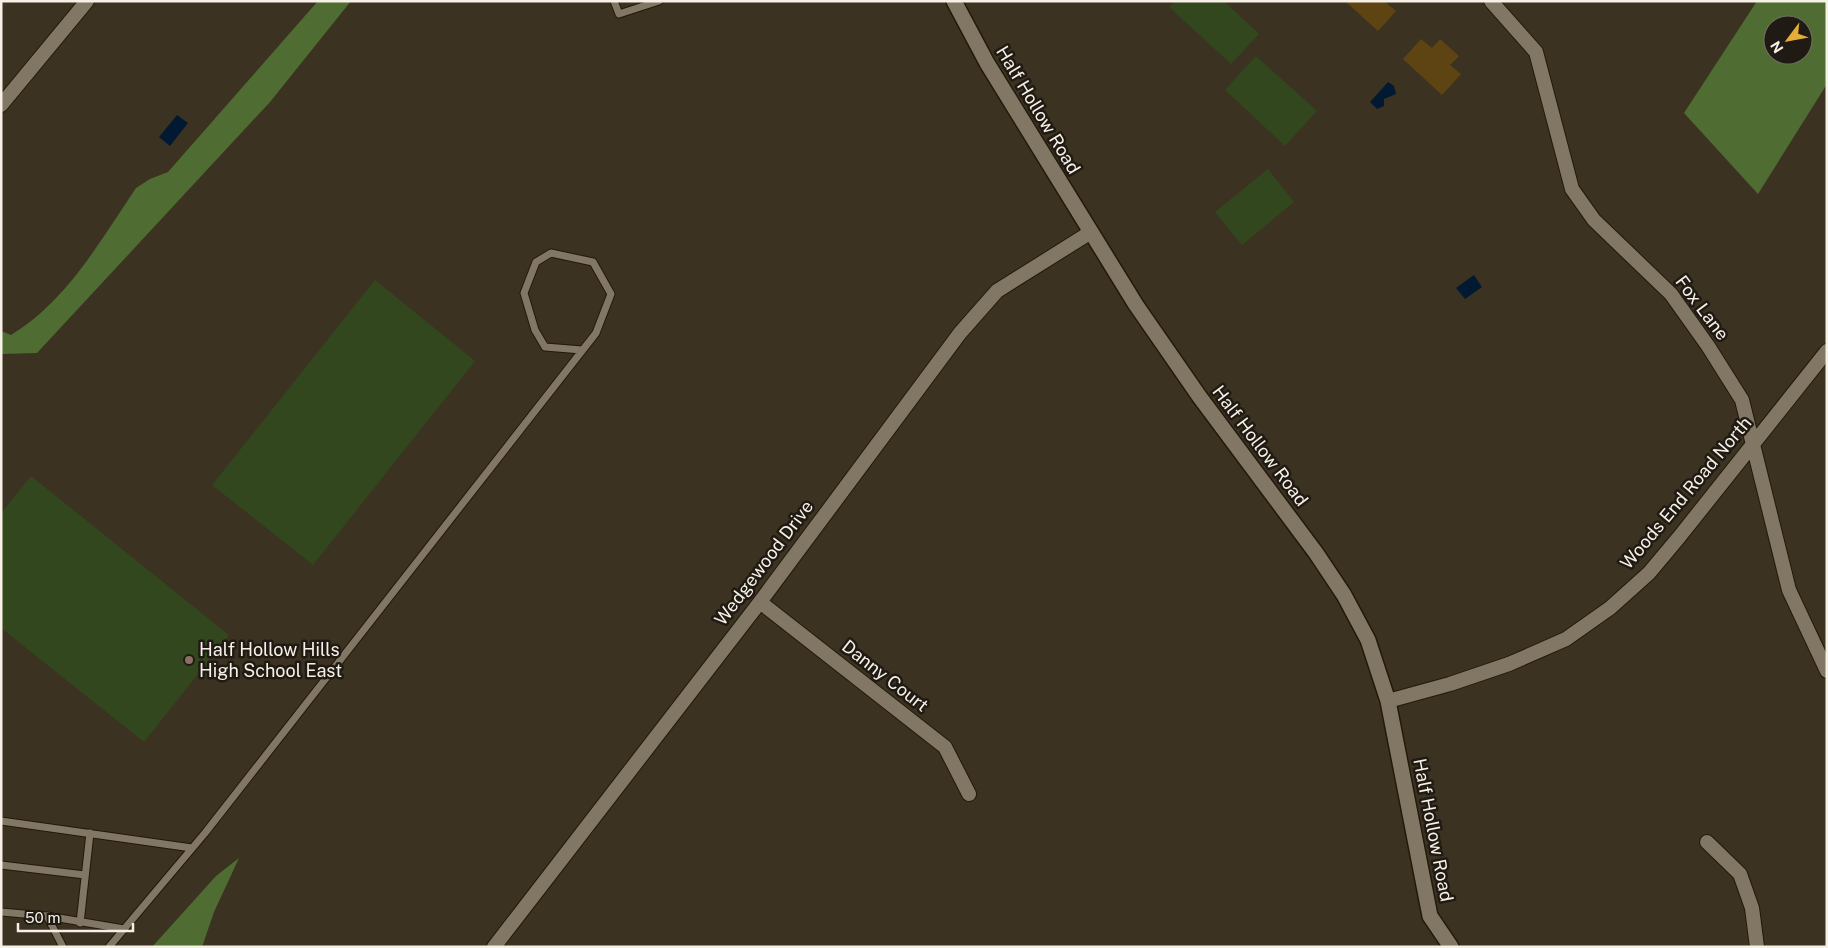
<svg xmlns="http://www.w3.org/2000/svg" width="1828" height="948" font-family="'Public Sans',sans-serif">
	<rect width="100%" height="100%" fill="#3c3221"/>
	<!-- green -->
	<path fill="#32471d" d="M 1175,1 L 1224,1 L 1259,34 L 1231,64 L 1169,7 Z
		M 1256,56 L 1317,111 L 1285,146 L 1225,90 Z
		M 1268,169 L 1294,202 L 1242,245 L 1215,212 Z
		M 375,280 L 475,361 L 313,565 L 212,485 Z
		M 31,476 L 229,635 L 144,742 L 1,628 L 1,513 Z"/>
	<!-- forest -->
	<path fill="#4f6d32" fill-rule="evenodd" d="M 318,1 L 351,1 L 270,102 L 37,353 L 1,354 L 1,331 L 11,335 C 67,301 100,241 136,188 L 150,179 L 168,172 Z
		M 1757,1 L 1827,1 L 1827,84 L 1758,194 L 1684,113 ZM 1773,25 L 1803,25 L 1803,55 L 1773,55 Z
		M 239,858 L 214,912 L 202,947 L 152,947 L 216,876 Z"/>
	<!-- water -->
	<path fill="#021a31" d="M 1388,82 L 1394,86 L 1396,94 L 1384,99 L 1384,106 L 1377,109 L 1370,102 Z
		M 177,115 L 188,123 L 170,146 L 159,137 Z
		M 1474,275 L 1482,287 L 1465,299 L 1456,288 Z"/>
	<!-- building -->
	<path fill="#5e4413" d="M 1345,1 L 1384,1 L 1396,11 L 1378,31 Z
		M 1421,39 L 1432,48 L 1440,39 L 1459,56 L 1450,65 L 1461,74 L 1442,95 L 1403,59 Z"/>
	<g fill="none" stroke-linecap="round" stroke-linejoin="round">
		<defs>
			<path id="lane" d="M 614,1 L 619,14 L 659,1
				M 1,821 L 192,848
				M 1,865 L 85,875
				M 1,912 L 47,916 L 124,929
				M 47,916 L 63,947
				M 80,923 L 90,833
				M 109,947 L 205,833 L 596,333 L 611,294 L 593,262 L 551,253 L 536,262 L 524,293 L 535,330 L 545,347 L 582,350"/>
			<path id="street" d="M 1491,1 L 1536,52 L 1572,189 L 1594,220 L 1671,294 L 1708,346 L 1742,400 L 1789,590 L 1827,671
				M 1,105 L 87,1
				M 760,602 L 945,747 L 969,794
				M 1388,701 L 1450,684 L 1509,664 L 1566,639 L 1610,608 L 1649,573 L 1680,536 L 1827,351
				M 1707,842 L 1740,874 L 1752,908 L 1757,947
				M 494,947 L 760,602 L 960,333 L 997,291 L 1091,232"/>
			<path id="secondary" d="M 954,1 L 987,63 L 1136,305 L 1199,396 L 1316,553 L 1344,595 L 1368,640 L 1388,701 L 1430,916 L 1451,947"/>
		</defs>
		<!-- lane casing -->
		<use href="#lane" stroke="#23190a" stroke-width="9"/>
		<!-- street casing -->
		<use href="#street" stroke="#23190a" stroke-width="16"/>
		<!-- secondary casing -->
		<use href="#secondary" stroke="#23190a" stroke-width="18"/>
		<!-- lane -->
		<use href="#lane" stroke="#827765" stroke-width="7"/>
		<!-- street -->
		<use href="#street" stroke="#827765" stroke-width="14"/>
		<!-- secondary -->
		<use href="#secondary" stroke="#827765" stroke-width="15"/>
	</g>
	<!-- markers -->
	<circle fill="#8d6e63" stroke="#1f1a13" stroke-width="2" cx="189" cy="660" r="5"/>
	<g text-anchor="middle" stroke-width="5" stroke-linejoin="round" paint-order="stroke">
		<!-- street labels -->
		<g font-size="18" fill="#f7f0e6" stroke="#1f1a13">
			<text transform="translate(1038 110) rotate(59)" y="6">Half Hollow Road</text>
			<text transform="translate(1702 308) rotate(53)" y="6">Fox Lane</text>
			<text transform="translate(1260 446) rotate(53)" y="6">Half Hollow Road</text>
			<text transform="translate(1686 493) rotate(-50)" y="6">Woods End Road North</text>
			<text transform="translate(764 563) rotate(-53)" y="6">Wedgewood Drive</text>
			<text transform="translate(885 676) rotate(38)" y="6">Danny Court</text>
			<text transform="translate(1433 830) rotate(79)" y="6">Half Hollow Road</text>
		</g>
		<!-- poi labels -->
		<g font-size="18" fill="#f7f0e6" stroke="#1f1a13" text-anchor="start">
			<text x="199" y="656">Half Hollow Hills<tspan x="199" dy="21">High School East</tspan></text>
		</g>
	</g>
	<!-- border -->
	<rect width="1828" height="948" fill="none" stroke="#f7f0e6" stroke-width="5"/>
	<!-- north arrow -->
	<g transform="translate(1788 40) rotate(238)"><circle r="24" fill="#1f1a13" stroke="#757067"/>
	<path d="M0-4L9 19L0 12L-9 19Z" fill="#e6ad36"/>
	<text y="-8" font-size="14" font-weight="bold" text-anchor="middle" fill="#f7f0e6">N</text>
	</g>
	<!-- scale -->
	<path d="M18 923v8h115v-8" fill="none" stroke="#f7f0e6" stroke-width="2.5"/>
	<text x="25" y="923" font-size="15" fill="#f7f0e6" stroke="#1f1a13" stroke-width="4" paint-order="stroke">50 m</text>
</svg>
